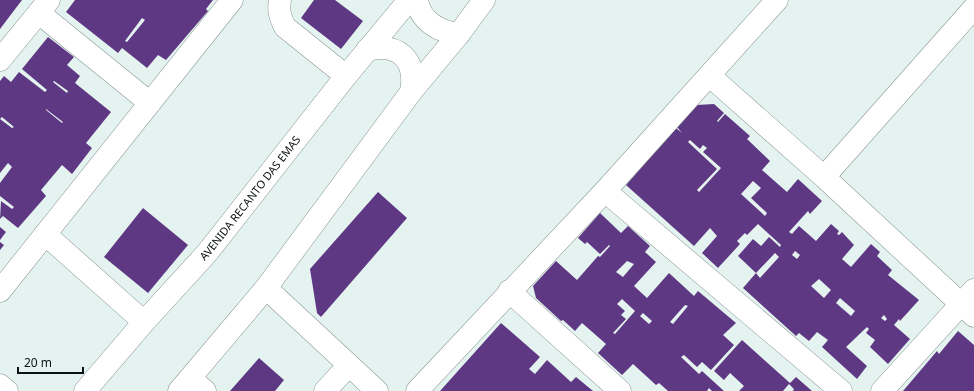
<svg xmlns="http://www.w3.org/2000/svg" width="974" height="391" font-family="'Noto Sans',sans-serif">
	<rect width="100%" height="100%" fill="#e4f3f0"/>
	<!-- building -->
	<path fill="#5f3883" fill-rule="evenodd" d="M 0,0 L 22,0 L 0,29 Z
		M 75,0 L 213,0 L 206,9 L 208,11 L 166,60 L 158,55 L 147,68 L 122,48 L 118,53 L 66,12 ZM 142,18 L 145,20 L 127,42 L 125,41 Z
		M 314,0 L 335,0 L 363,21 L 341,49 L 301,18 Z
		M 48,37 L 74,57 L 67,65 L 80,76 L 75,83 L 111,112 L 86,143 L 92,148 L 72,174 L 62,165 L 41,190 L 46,196 L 18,228 L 3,216 L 0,219 L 1,201 L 12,209 L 14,207 L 0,196 L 0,183 L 12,167 L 8,163 L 0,173 L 0,81 L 4,76 L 11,82 L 19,72 L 45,92 L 47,90 L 22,69 ZM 54,81 L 68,91 L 67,93 L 53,82 ZM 46,109 L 63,122 L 62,123 L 46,110 ZM 2,117 L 14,127 L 12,128 L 0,119 Z
		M 714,104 L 724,113 L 717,121 L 718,122 L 725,114 L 750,136 L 747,139 L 770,161 L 762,170 L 787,192 L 798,179 L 822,201 L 810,214 L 808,211 L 789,232 L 792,234 L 799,226 L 816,241 L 831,224 L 839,231 L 837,234 L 839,235 L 842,232 L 854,245 L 842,259 L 851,267 L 871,244 L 880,252 L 877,256 L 892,270 L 888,275 L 919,300 L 900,321 L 899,319 L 894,325 L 910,339 L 888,364 L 870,347 L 875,340 L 866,333 L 869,329 L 867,327 L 846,347 L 867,366 L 857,379 L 822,347 L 828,340 L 817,332 L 809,341 L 799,333 L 796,336 L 743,288 L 756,273 L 760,278 L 779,257 L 775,253 L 756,273 L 738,256 L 753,239 L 761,246 L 769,237 L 780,247 L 781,245 L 758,224 L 747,235 L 745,233 L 737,241 L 740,244 L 718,268 L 702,253 L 717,236 L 710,228 L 694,246 L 626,185 L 676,128 L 682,133 L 677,127 L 697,105 ZM 690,140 L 700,149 L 703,145 L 707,148 L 703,152 L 721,168 L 699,192 L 697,190 L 717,169 L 688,142 ZM 753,181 L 761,188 L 751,198 L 767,213 L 765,216 L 741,194 ZM 795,251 L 800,255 L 797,259 L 792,255 ZM 819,279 L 831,290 L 824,298 L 811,286 ZM 840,298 L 855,311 L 851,316 L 836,303 ZM 884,315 L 887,319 L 885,321 L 881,318 Z
		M 378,192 L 407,218 L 321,317 L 317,313 L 310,269 Z
		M 143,208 L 188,245 L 148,293 L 104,257 Z
		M 600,213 L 621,233 L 628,226 L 650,246 L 645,252 L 656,262 L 634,286 L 647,298 L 669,273 L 694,296 L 698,291 L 736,323 L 723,335 L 734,345 L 711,370 L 702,362 L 697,367 L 684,355 L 681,357 L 699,374 L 702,371 L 724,391 L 712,391 L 709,388 L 707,391 L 668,391 L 659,383 L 656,385 L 633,364 L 622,375 L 598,353 L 606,344 L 582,323 L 575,331 L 563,320 L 561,321 L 536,298 L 533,286 L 556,261 L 577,280 L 598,256 L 600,257 L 610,246 L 609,245 L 600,254 L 587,242 L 585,244 L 578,238 ZM 627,261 L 634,264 L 623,277 L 616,272 ZM 622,299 L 635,311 L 615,334 L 613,333 L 626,319 L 621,315 L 625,311 L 617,304 ZM 685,305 L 688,306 L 673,324 L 670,322 ZM 643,313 L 652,321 L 649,324 L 640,316 Z
		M 0,227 L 6,232 L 0,240 Z
		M 0,242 L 4,245 L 0,250 Z
		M 501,323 L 540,357 L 529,369 L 535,374 L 547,360 L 571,382 L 576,377 L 593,391 L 440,391 Z
		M 958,331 L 974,345 L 974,391 L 903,391 L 937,351 L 939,354 Z
		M 742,340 L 790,383 L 796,377 L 812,391 L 793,391 L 794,389 L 789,384 L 783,391 L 739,391 L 744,386 L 730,373 L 724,380 L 714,371 Z
		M 259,358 L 284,380 L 275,391 L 230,391 Z"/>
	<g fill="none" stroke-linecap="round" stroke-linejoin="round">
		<defs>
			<path id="minor" d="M 280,0 C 278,10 280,17 285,27 L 346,76
				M 39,13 L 150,103
				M 0,60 L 49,0
				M 710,76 L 824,177 L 974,316
				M 824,177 L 974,8
				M 605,191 L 841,391
				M 45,234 L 144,322
				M 266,288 L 377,391
				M 0,291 L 232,0
				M 509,291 L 620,391
				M 190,378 L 205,391
				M 0,385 L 7,391
				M 325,391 L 349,365
				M 417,391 L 605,191 L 777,0
				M 882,391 L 974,290"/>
			<g id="major">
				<path d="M 417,0 C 420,21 439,32 459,34"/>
				<path d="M 367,50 C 399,42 417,60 411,92"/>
				<path id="s1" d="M 85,391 L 144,322 L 207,253 L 346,76 L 409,0"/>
				<path d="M 179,391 L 266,288 L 411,92 L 459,34 L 484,0"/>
			</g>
		</defs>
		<!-- minor casing -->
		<use href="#minor" stroke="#889694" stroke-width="23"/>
		<!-- major casing -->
		<use href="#major" stroke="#889694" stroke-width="23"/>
		<!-- minor -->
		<use href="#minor" stroke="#fff" stroke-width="22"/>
		<!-- major -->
		<use href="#major" stroke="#fff" stroke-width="22"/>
	</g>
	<g text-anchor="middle" stroke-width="4" stroke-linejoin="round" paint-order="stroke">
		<!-- street labels -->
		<g font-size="11" fill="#0d1212" stroke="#e4f3f0">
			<text dy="4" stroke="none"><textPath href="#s1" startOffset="254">AVENIDA RECANTO DAS EMAS</textPath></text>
		</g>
	</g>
	<!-- scale -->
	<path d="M18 367v6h65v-6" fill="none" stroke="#0d1212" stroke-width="2"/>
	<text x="24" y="367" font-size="12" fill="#0d1212" stroke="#e4f3f0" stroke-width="3" paint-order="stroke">20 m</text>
</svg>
